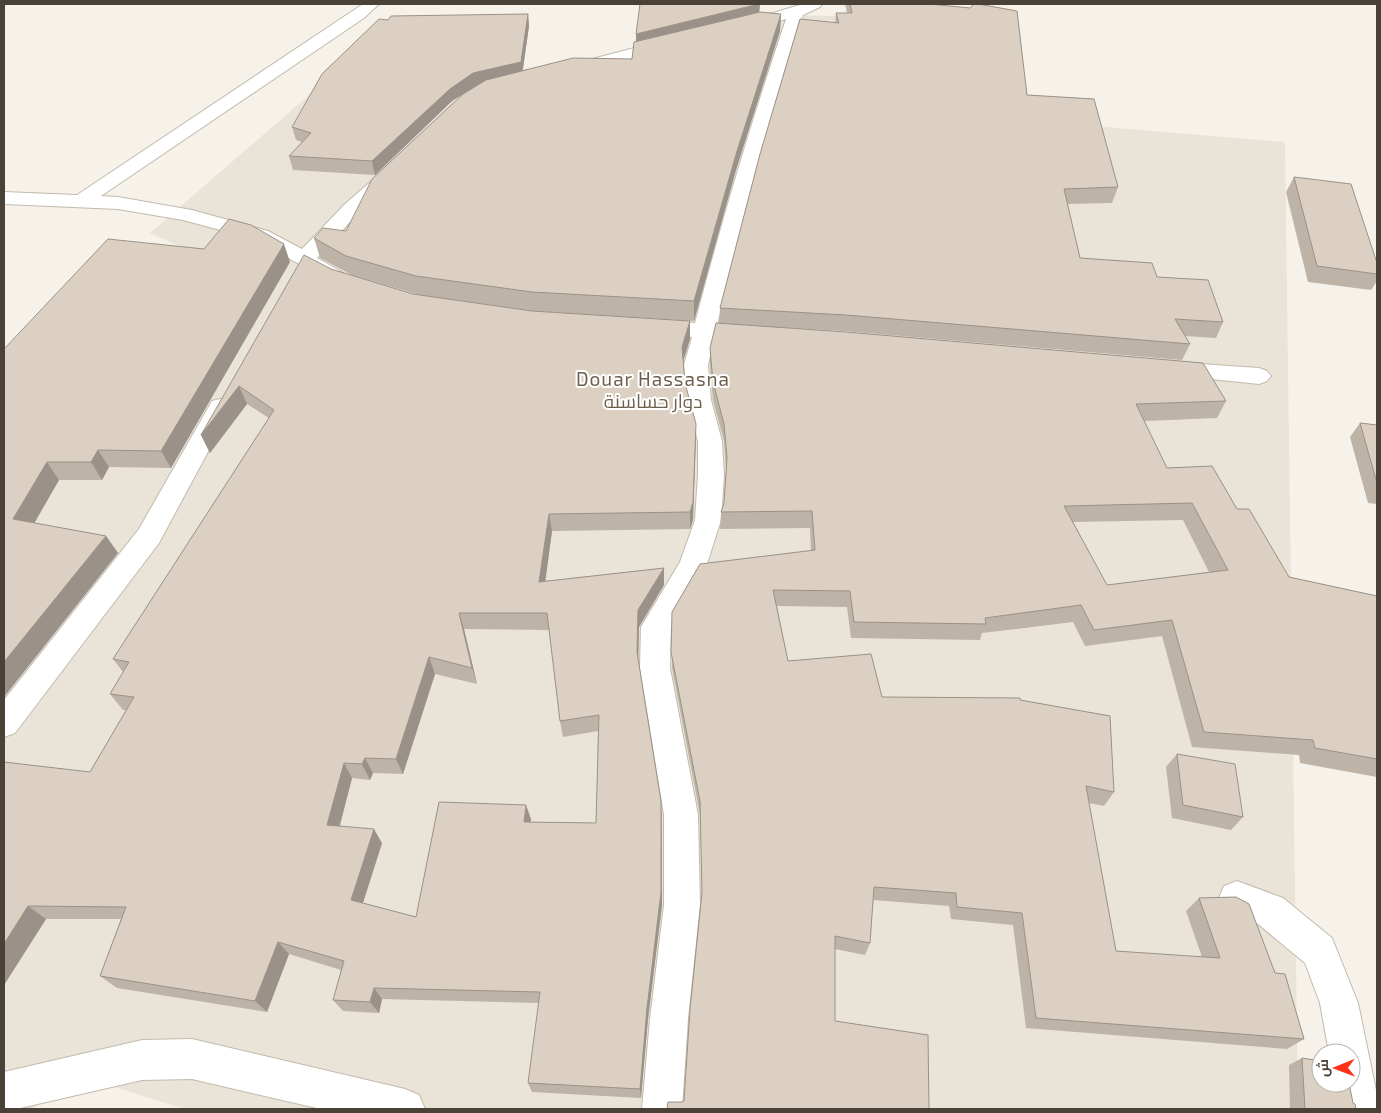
<svg xmlns="http://www.w3.org/2000/svg" width="1381" height="1113" font-family="'Exo 2',Cairo,sans-serif">
	<rect width="100%" height="100%" fill="#f6f2ea"/>
	<!-- residential -->
	<path fill="#eae4d8" d="M 764,15 L 1014,18 L 1009,119 L 1285,142 L 1298,1109 L 184,1109 L 71,1073 L 33,1109 L 4,1109 L 4,474 L 251,279 L 150,233 L 369,43 L 500,83 Z"/>
	<g fill="none" stroke-linecap="round" stroke-linejoin="round">
		<defs>
			<path id="minor" d="M 363,4 L 379,4 L 364,18 L 101,196 L 118,197 L 192,210 L 268,231 L 302,249 L 345,204 L 383,171 L 390,169 L 397,171 L 399,175 L 397,179 L 359,212 L 317,258 L 342,272 L 345,276 L 342,280 L 335,282 L 328,280 L 254,239 L 183,220 L 118,209 L 4,204 L 4,192 L 77,195 Z
				M 803,4 L 822,4 L 820,7 L 803,15 C 770,117 742,220 717,325 L 760,329 L 763,334 L 760,339 L 752,341 L 714,338 L 708,365 L 711,400 L 722,441 L 724,475 L 721,520 L 707,564 L 671,628 L 670,668 L 698,815 L 700,905 L 688,1019 L 682,1109 L 642,1109 L 650,1019 L 664,905 L 664,815 L 640,668 L 641,627 L 680,562 L 695,520 L 698,475 L 698,441 L 687,400 L 684,365 L 692,337 L 645,332 L 642,327 L 645,322 L 653,320 L 695,323 C 722,220 752,120 786,19 L 745,31 L 740,29 L 737,26 L 740,23 Z
				M 669,39 L 675,41 L 677,44 L 675,47 L 575,73 L 569,71 L 567,68 L 569,65 Z
				M 1171,362 L 1259,368 L 1267,371 L 1271,376 L 1267,381 L 1259,384 L 1163,374 L 1159,369 L 1163,364 Z
				M 220,399 L 228,401 L 232,407 L 159,543 L 15,733 L 4,737 L 4,700 L 139,529 L 212,401 Z
				M 1237,881 L 1283,898 L 1332,938 L 1358,1003 L 1377,1095 L 1377,1109 L 1340,1109 L 1335,1083 L 1351,1083 L 1351,1053 L 1329,1053 L 1320,1003 L 1305,963 L 1258,924 L 1224,910 L 1219,898 L 1224,886 Z
				M 192,1039 L 405,1089 L 419,1095 L 425,1109 L 321,1109 L 192,1079 L 142,1080 L 16,1109 L 4,1109 L 4,1072 L 142,1040 Z"/>
		</defs>
		<!-- minor casing -->
		<use href="#minor" stroke="#c2baac" stroke-width="2"/>
		<!-- minor -->
		<use href="#minor" fill="#fff" fill-rule="evenodd"/>
	</g>
	<!-- wall -->
	<path fill="#bdb3a7" fill-rule="evenodd" d="M 760,4 L 759,12 L 781,14 L 780,31 L 736,170 L 694,321 L 535,311 L 420,295 L 352,275 L 320,258 L 314,238 L 346,231 L 463,94 L 452,101 L 375,175 L 293,170 L 289,156 L 302,142 L 296,140 L 292,127 L 388,20 L 528,14 L 529,26 L 523,70 L 632,59 L 636,42 L 636,34 Z
		M 845,4 L 929,4 L 970,8 L 974,4 L 978,4 L 1017,11 L 1027,95 L 1094,99 L 1118,187 L 1112,203 L 1067,204 L 1080,258 L 1152,263 L 1157,277 L 1208,280 L 1223,322 L 1216,338 L 1185,336 L 1190,344 L 1182,360 L 844,331 L 776,327 L 846,332 L 1203,363 L 1226,401 L 1217,418 L 1144,421 L 1167,468 L 1212,466 L 1237,509 L 1249,509 L 1289,577 L 1377,596 L 1377,777 L 1300,763 L 1299,755 L 1192,747 L 1162,636 L 1085,646 L 1073,622 L 982,633 L 980,640 L 851,638 L 847,607 L 777,606 L 788,661 L 871,654 L 882,697 L 1020,698 L 1020,700 L 1110,716 L 1114,792 L 1104,806 L 1089,803 L 1116,951 L 1202,957 L 1186,911 L 1199,898 L 1236,897 L 1249,904 L 1275,973 L 1285,974 L 1304,1039 L 1287,1049 L 1026,1028 L 1013,925 L 951,919 L 949,906 L 873,900 L 870,943 L 865,955 L 835,949 L 835,1021 L 928,1035 L 929,1109 L 667,1109 L 668,1102 L 682,1102 L 684,1101 L 690,1009 L 702,897 L 700,815 L 672,668 L 672,612 L 700,564 L 811,551 L 810,528 L 720,529 L 721,512 L 724,503 L 726,471 L 724,441 L 713,400 L 710,365 L 710,348 L 716,323 L 719,323 L 720,308 L 760,154 L 800,19 L 835,23 L 836,13 L 847,13 ZM 1183,520 L 1209,572 L 1107,585 L 1073,522 Z
		M 1294,177 L 1377,263 L 1377,281 L 1371,290 L 1308,282 L 1286,192 Z
		M 290,262 L 171,468 L 109,467 L 102,480 L 59,480 L 34,523 L 106,536 L 118,553 L 4,697 L 4,349 Z
		M 331,269 L 413,294 L 532,311 L 690,321 L 690,339 L 683,361 L 685,383 L 696,441 L 693,520 L 690,529 L 552,531 L 545,581 L 664,568 L 664,585 L 639,627 L 638,660 L 662,815 L 662,905 L 648,1019 L 641,1098 L 532,1092 L 528,1083 L 539,1003 L 382,999 L 379,1013 L 343,1011 L 333,1000 L 341,970 L 289,954 L 267,1012 L 117,988 L 100,976 L 121,919 L 46,919 L 4,985 L 4,762 L 90,772 L 126,710 L 123,710 L 110,694 L 123,672 L 113,659 L 269,418 L 247,404 L 210,453 L 201,435 ZM 464,629 L 549,630 L 560,721 L 563,737 L 598,731 L 596,823 L 530,822 L 531,819 L 416,917 L 363,903 L 382,843 L 340,826 L 352,778 L 370,780 L 373,773 L 403,774 L 435,674 L 477,684 Z
		M 1360,423 L 1377,425 L 1377,504 L 1368,503 L 1350,437 Z
		M 1177,754 L 1243,817 L 1231,830 L 1172,818 L 1166,767 Z
		M 1302,1058 L 1353,1103 L 1356,1109 L 1290,1109 L 1289,1065 Z"/>
	<!-- shaded-wall -->
	<path fill="#9a9288" d="M 760,4 L 759,16 L 636,46 L 636,34 Z
		M 528,14 L 529,26 L 522,74 L 476,86 L 452,101 L 375,175 L 372,161 Z
		M 781,14 L 780,31 L 736,170 L 694,321 L 694,301 L 737,151 Z
		M 284,244 L 290,262 L 171,468 L 161,451 Z
		M 690,321 L 690,339 L 682,365 L 682,347 Z
		M 239,386 L 247,404 L 210,453 L 201,435 Z
		M 696,424 L 693,520 L 690,529 L 690,512 Z
		M 98,450 L 109,467 L 102,480 L 91,462 Z
		M 47,462 L 59,480 L 27,536 L 13,519 Z
		M 549,514 L 552,531 L 543,599 L 539,582 Z
		M 106,536 L 118,553 L 4,697 L 4,662 Z
		M 664,568 L 664,585 L 639,627 L 638,668 L 637,652 L 638,610 Z
		M 459,613 L 464,629 L 477,684 L 472,668 Z
		M 429,657 L 435,674 L 403,774 L 396,759 Z
		M 365,758 L 373,773 L 370,780 L 362,764 Z
		M 344,763 L 352,778 L 336,839 L 327,825 Z
		M 661,801 L 662,905 L 648,1019 L 641,1098 L 640,1089 Z
		M 526,805 L 531,819 L 528,836 L 524,822 Z
		M 374,829 L 382,843 L 360,912 L 351,900 Z
		M 28,906 L 46,919 L 4,985 L 4,944 Z
		M 278,942 L 289,954 L 267,1012 L 255,1001 Z
		M 374,988 L 382,999 L 379,1013 L 370,1002 Z"/>
	<!-- building -->
	<path fill="#dcd0c2" stroke="#9a9288" fill-rule="evenodd" d="M 640,4 L 759,4 L 636,34 Z
		M 850,4 L 929,4 L 970,8 L 974,4 L 978,4 L 1017,11 L 1027,95 L 1094,99 L 1118,187 L 1064,189 L 1080,258 L 1152,263 L 1157,277 L 1208,280 L 1223,322 L 1175,319 L 1190,344 L 846,315 L 720,308 L 760,154 L 800,19 L 839,23 L 836,13 L 852,13 Z
		M 760,12 L 781,14 L 737,151 L 694,301 L 532,292 L 416,276 L 346,256 L 314,238 L 323,228 L 346,231 L 372,179 L 463,94 L 486,80 L 573,58 L 632,59 L 634,42 Z
		M 528,14 L 521,62 L 473,73 L 450,89 L 372,161 L 289,156 L 311,133 L 292,127 L 322,74 L 379,19 L 388,20 L 391,16 Z
		M 1294,177 L 1351,184 L 1377,263 L 1377,274 L 1317,266 Z
		M 229,219 L 251,225 L 284,244 L 161,451 L 98,450 L 91,462 L 47,462 L 13,519 L 106,536 L 4,662 L 4,349 L 108,239 L 204,249 Z
		M 304,255 L 331,269 L 413,294 L 532,311 L 690,321 L 682,347 L 685,383 L 696,424 L 693,502 L 690,512 L 549,514 L 539,582 L 664,568 L 638,610 L 637,652 L 661,801 L 661,892 L 647,1008 L 640,1089 L 528,1083 L 540,992 L 374,988 L 370,1002 L 333,1000 L 344,961 L 278,942 L 255,1001 L 100,976 L 126,907 L 28,906 L 4,944 L 4,762 L 90,772 L 134,697 L 110,694 L 129,662 L 113,659 L 274,410 L 239,386 L 201,435 ZM 459,613 L 547,613 L 560,721 L 599,715 L 596,823 L 524,822 L 526,805 L 439,802 L 416,917 L 351,900 L 374,829 L 327,825 L 344,763 L 362,764 L 365,758 L 396,759 L 429,657 L 472,668 Z
		M 716,323 L 846,332 L 1203,363 L 1226,401 L 1136,404 L 1167,468 L 1212,466 L 1237,509 L 1249,509 L 1289,577 L 1377,596 L 1377,759 L 1315,748 L 1313,740 L 1204,732 L 1172,620 L 1094,630 L 1081,605 L 985,618 L 986,624 L 854,622 L 850,591 L 773,590 L 788,661 L 871,654 L 882,697 L 1020,698 L 1020,700 L 1110,716 L 1114,792 L 1086,786 L 1116,951 L 1220,958 L 1199,898 L 1236,897 L 1249,904 L 1275,973 L 1285,974 L 1304,1039 L 1036,1018 L 1022,913 L 957,907 L 956,893 L 874,887 L 870,943 L 835,936 L 835,1021 L 928,1035 L 929,1109 L 667,1109 L 668,1102 L 682,1102 L 684,1101 L 690,1009 L 702,892 L 700,801 L 671,652 L 672,612 L 700,564 L 815,550 L 812,511 L 721,512 L 724,503 L 727,458 L 724,424 L 713,382 L 710,348 ZM 1192,503 L 1228,570 L 1107,585 L 1064,506 Z
		M 1360,423 L 1377,425 L 1377,483 Z
		M 1177,754 L 1235,764 L 1243,817 L 1183,805 Z
		M 1302,1058 L 1321,1061 L 1321,1083 L 1349,1083 L 1353,1103 L 1355,1104 L 1356,1109 L 1305,1109 Z
		M 1351,1066 L 1352,1066 L 1353,1074 L 1351,1075 Z"/>
	<g text-anchor="middle" stroke-width="4" stroke-linejoin="round" paint-order="stroke">
		<!-- quarter labels -->
		<g font-size="19" letter-spacing="1" fill="#6f604e" stroke="#fff">
			<text x="653" y="386">Douar Hassasna<tspan x="653" dy="22">دوار حساسنة</tspan></text>
		</g>
	</g>
	<!-- border -->
	<rect width="1381" height="1113" fill="none" stroke="#4b4237" stroke-width="10"/>
	<!-- north arrow -->
	<g transform="translate(1336 1068) rotate(269)"><circle r="24" fill="#ffffff" stroke="#b7b3af"/>
	<path d="M0-4L9 19L0 12L-9 19Z" fill="#ff3118"/>
	<text y="-8" font-size="14" font-weight="bold" text-anchor="middle" fill="#4b4237">ش</text>
	</g>
</svg>
